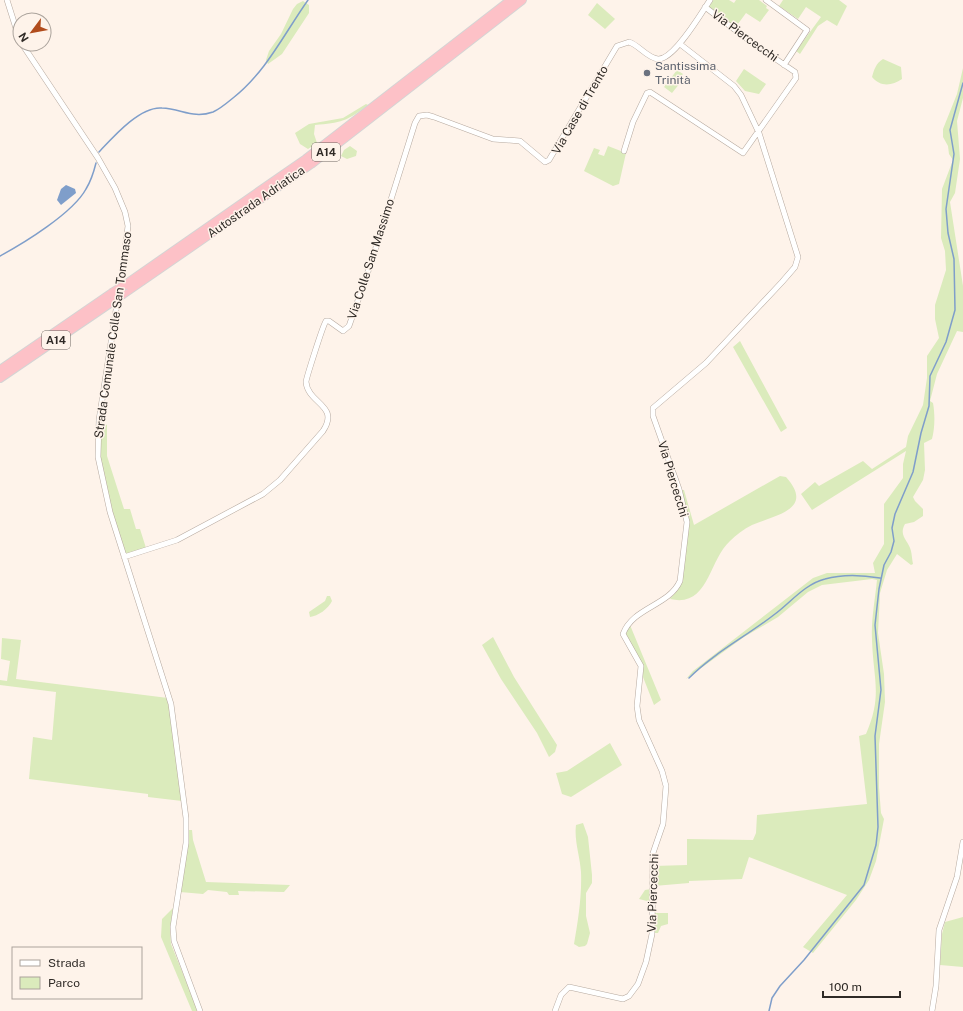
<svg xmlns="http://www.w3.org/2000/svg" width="963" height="1011" font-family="'Public Sans',sans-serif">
	<rect width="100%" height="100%" fill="#fef3ea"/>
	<!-- green -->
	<path fill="#dbebbc" d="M 713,0 L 729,0 L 734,3 L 736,0 L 759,0 L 767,6 L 766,8 L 769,10 L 760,22 L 746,13 L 735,28 L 708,8 Z
		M 783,0 L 839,0 L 847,6 L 837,26 L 827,20 L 818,26 L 800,54 L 796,51 L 821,17 L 806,7 L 798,19 L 779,6 Z
		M 303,1 L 309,5 L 309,13 L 282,54 L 268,64 L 266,60 L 269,51 L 281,34 L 293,9 L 297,4 Z
		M 597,3 L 615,19 L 605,29 L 588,15 Z
		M 883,59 L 901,67 L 902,79 C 892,86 880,87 872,77 C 874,70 876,63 883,59 Z
		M 963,68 L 963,98 L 957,121 L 960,159 L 955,193 L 950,202 L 963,286 L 963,332 L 957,331 L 937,374 L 930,401 L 933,403 C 935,414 935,428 932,439 L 924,443 L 925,470 L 923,480 L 913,497 L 915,501 L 923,509 L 923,516 L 914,522 L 905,524 C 898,536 909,541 911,551 C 912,555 912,560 913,564 L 911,565 L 897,554 L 887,570 L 880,593 L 878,633 L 884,674 L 885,702 L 879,744 L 879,787 L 881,813 L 884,819 L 876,861 L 869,880 L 856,900 L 813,953 L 803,947 L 847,895 L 749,857 L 742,879 L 689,881 L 689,883 L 654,886 L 654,866 L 687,865 L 687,839 L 753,840 L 756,833 L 757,815 L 867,804 L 859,736 L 866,734 C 883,695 873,679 872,639 C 871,620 875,600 877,580 L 872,579 L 822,585 L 808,592 L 778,617 L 744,637 L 686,679 L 693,671 L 813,578 L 827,573 L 875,573 L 873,563 L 884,544 L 884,504 L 903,478 L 903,464 L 906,451 L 812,510 L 801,494 L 815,482 L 819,486 L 863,461 L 872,469 L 906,447 L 908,436 L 923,405 L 927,378 L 927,356 L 939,338 L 935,319 L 935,305 L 946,270 L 945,251 L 941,238 L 942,189 L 953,160 L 949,154 L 948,146 L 943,137 L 943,129 L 957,94 Z
		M 744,69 L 766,84 L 759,94 L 745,91 L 736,81 Z
		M 677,70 L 683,74 L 678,80 L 680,83 L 672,93 L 664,87 Z
		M 366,104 L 368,105 C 348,121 340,123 315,125 L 314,134 L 317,143 L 308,149 L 300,144 L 295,133 L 309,124 L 343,118 Z
		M 350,146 L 357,151 L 356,156 L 347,159 L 341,156 L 344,150 Z
		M 608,146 L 626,153 L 619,184 L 613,186 L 584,171 L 594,148 L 600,150 L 598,154 L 604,156 Z
		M 740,341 L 787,428 L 781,432 L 733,347 Z
		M 102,423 L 107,425 L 107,456 L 124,509 L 130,509 L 136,529 L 140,529 L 146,548 L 125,555 L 111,509 L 100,460 Z
		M 780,476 L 786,477 C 815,509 776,515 752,525 C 744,529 736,535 730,541 C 708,561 709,608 670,599 L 677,590 L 681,582 L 688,523 L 680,490 L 684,490 L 694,525 Z
		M 327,596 L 330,596 L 332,601 C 328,609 318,616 310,617 L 309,612 L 325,601 Z
		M 630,625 L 661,700 L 654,705 L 643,677 L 642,665 L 625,632 Z
		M 493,637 L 514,677 L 557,745 L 555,752 L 549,757 L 537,733 L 501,679 L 482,645 Z
		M 2,638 L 21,640 L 16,679 L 168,698 L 182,801 L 148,797 L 148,794 L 29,779 L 33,737 L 52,740 L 56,692 L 0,685 L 0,680 L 7,681 L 10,661 L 1,659 Z
		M 610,743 L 622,765 L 571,797 L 562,794 L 556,773 L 567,771 Z
		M 583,823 L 588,837 L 592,875 L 592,883 L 586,893 L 586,916 L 590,933 L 587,944 L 585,946 L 579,947 L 574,944 C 578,921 582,896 581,872 C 580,856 574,841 576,825 Z
		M 188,830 L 192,830 L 193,840 L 206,882 L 290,885 L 284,892 L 238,891 L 239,895 L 229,895 L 227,892 L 208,890 L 203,894 L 180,892 Z
		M 651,889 L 651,902 L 639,899 L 645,890 Z
		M 173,908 L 170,930 L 171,944 L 198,1011 L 192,1011 L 161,937 L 162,919 Z
		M 654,913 L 668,913 L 668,924 L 661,926 L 658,933 L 653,933 Z
		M 963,917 L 963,967 L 940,965 L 942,934 L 945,922 Z"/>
	<!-- water -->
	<path fill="#7f9eca" d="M 66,185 L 75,189 L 76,193 L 61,205 L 57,200 L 61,189 Z"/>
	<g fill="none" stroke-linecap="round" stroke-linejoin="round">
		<!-- stream -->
		<path stroke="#7f9eca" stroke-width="1.5" d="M 99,152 C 113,137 140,106 162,108 C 182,109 193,119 213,112 C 220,109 227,103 233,98 C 266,72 284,34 308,0
			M 0,256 C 24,243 73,213 86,189 C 91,181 94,171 96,163
			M 689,678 C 715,652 747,636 775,614 C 791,602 805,584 825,579 C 842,574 863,575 880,578
			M 769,1011 L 772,998 L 780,986 L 804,960 L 864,885 L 876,845 L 878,827 L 875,736 L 881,690 L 875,625 L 879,589 L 884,565 L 891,552 L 894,541 L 892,528 L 895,514 L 913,472 L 921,433 L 929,406 L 930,376 L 946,342 L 955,310 L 954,259 L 948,233 L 946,209 L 954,154 L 950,130 L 963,83"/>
		<defs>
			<path id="minor" d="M 7,0 L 20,41
				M 766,0 L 807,30 L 784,65
				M 22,44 L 98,158 L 115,188 L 125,212 L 128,226 L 120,289
				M 624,151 L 633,122 L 647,93 L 650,92 L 743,153 L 796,78 L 795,72 L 755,45 L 705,7
				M 118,297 L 99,420 L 98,457 L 110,512 L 171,704 L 186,818 L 186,843 L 173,927 L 174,941 L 200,1011
				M 124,557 L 177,540 L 263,494 L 280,480 L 323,431 C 340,405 308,404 306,382 C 306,379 323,325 326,321 L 329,321 L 343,331 L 349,326 L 372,260 L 415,123 L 419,116 L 427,115 L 434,117 L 493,139 L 520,141 L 545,162 L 549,160 L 617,46 L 629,42 C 639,45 647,58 658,59 C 674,60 702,12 710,0
				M 555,1011 L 561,995 L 569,987 L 623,999 L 629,996 L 638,984 L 646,962 L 652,934 L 653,853 L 663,824 L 666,786 L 662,771 L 639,720 L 637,706 L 641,666 L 623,634 C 633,607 669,606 680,581 L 687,522 L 679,489 L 653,416 L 653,408 L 706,363 L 782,282 L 795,267 L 798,257 L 759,133 L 741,95 L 734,86 L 680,44
				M 932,1011 L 936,986 L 939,930 L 957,877 L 963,842"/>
			<path id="highway" d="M 125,285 L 306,159 L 511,0
				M 123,294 L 311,164 L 522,0
				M 0,370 L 112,293
				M 0,378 L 113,301"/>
		</defs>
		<!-- minor casing -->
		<use href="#minor" stroke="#b6a99f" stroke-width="6"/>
		<!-- highway casing -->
		<use href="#highway" stroke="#d5d4d4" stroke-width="10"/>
		<!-- minor -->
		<use href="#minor" stroke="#fff" stroke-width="5"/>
		<!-- highway -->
		<use href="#highway" stroke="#fdc1c7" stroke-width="8"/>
		<defs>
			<path id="highway-bridge" d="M 112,293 L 125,285
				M 113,301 L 123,294"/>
		</defs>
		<!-- highway-bridge casing -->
		<use href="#highway-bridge" stroke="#d5d4d4" stroke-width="10" stroke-linecap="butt"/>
		<!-- highway-bridge -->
		<use href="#highway-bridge" stroke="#fdc1c7" stroke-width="8"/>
	</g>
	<!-- markers -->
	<circle fill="#6b7280" stroke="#fef3ea" stroke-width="1.5" cx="647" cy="73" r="4"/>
	<g text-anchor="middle" stroke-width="3" stroke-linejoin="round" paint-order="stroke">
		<!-- shield labels -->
		<g fill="#fef3ea" stroke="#6d6661" stroke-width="1">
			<rect x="312" y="143" width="28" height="18" rx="3"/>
			<rect x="42" y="331" width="28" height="18" rx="3"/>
		</g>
		<g font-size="11" font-weight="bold" fill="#2f2a26">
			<text x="326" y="156">A14</text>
			<text x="56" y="344">A14</text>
		</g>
		<!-- street labels -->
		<g font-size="12" fill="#2f2a26" stroke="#fef3ea">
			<text transform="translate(745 36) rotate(36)" y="4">Via Piercecchi</text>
			<text transform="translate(580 110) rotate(-60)" y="4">Via Case di Trento</text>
			<text transform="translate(256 202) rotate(-35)" y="4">Autostrada Adriatica</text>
			<text transform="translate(371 259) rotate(-72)" y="4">Via Colle San Massimo</text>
			<text transform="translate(113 335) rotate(-82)" y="4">Strada Comunale Colle San Tommaso</text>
			<text transform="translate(673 479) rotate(73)" y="4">Via Piercecchi</text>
			<text transform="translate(653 893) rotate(-88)" y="4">Via Piercecchi</text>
		</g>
		<!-- worship labels -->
		<g font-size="12" fill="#5b616d" stroke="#fef3ea" text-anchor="start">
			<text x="655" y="70">Santissima<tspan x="655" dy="14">Trinità</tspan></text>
		</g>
	</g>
	<!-- legend -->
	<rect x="12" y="947" width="130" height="52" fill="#fef3ea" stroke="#aba39c"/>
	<rect x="20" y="960" width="20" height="6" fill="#ffffff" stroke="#aba39c"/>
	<text x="48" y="967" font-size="12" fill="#2f2a26">Strada</text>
	<rect x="20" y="977" width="20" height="12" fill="#dbebbc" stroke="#aba39c"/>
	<text x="48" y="987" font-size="12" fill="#2f2a26">Parco</text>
	<!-- north arrow -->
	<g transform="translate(32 32) rotate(238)"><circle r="19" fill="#fef3ea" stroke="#aba39c"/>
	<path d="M0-3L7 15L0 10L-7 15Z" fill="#b14c1c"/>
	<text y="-6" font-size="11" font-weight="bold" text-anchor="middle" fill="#2f2a26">N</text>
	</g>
	<!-- scale -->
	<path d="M823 991v6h77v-6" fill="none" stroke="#2f2a26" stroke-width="2"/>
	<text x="829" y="991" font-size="12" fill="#2f2a26" stroke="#fef3ea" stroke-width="3" paint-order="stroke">100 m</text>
</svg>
